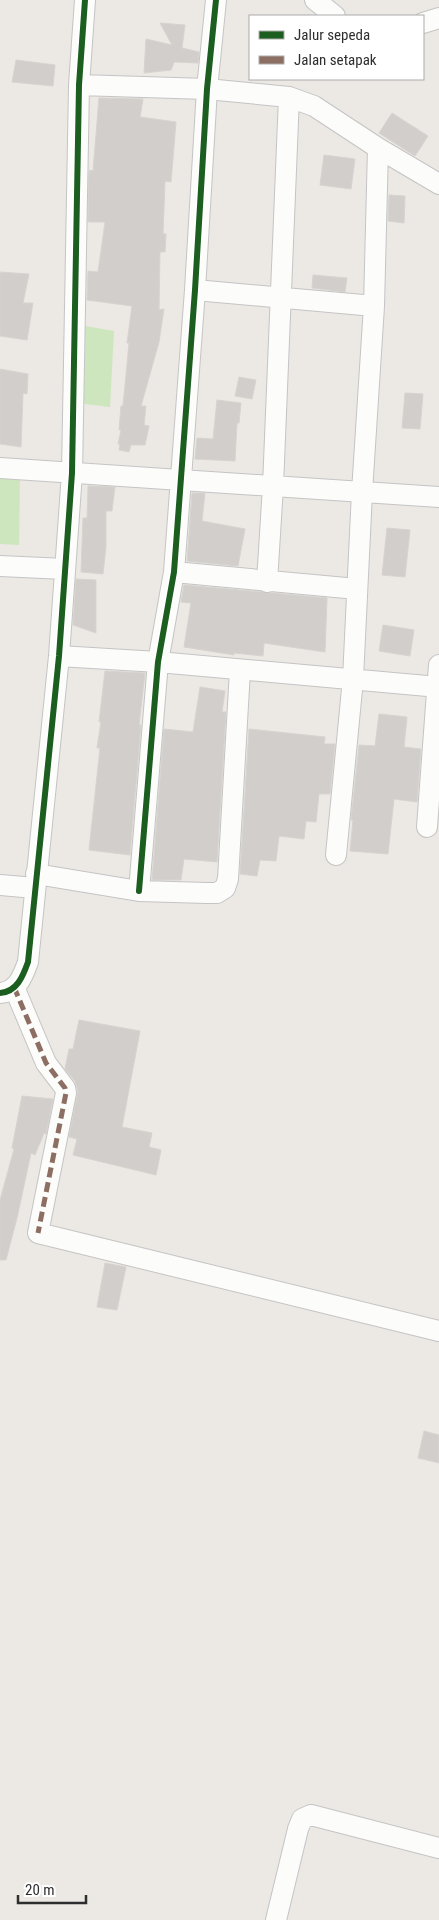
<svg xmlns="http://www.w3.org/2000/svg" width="439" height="1920" font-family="'Roboto Condensed',sans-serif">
	<rect width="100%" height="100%" fill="#ece8e4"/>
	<!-- green -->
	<path fill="#cee6be" d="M 74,324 L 114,331 L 110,407 L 68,402 Z
		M 0,475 L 20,476 L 19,545 L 0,544 Z"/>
	<!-- building -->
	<path fill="#d1cecb" stroke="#d7d4d0" d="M 160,23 L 185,25 L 182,48 L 199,52 L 198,63 L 174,62 L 171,70 L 144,73 L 146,39 L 172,45 Z
		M 16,60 L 55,65 L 53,86 L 12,82 Z
		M 99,98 L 143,99 L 140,117 L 176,122 L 171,182 L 165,181 L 163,234 L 166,234 L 165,252 L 160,252 L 159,310 L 164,309 L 159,342 L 141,406 L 146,406 L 144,425 L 149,426 L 145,445 L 131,445 L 129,452 L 119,450 L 120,444 L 118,444 L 121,430 L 119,430 L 121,406 L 123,406 L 129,343 L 127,343 L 132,306 L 87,300 L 88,271 L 98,272 L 105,222 L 88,222 L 89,172 L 90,170 L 93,171 Z
		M 392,113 L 428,136 L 415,156 L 379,133 Z
		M 324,155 L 355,159 L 351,189 L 320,185 Z
		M 389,195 L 405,196 L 404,223 L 388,221 Z
		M 0,272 L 29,274 L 23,303 L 33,303 L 27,340 L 0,336 Z
		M 313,275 L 347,278 L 345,292 L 312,288 Z
		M 0,369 L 28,374 L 27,394 L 23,393 L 21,447 L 0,444 Z
		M 239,377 L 256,380 L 252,399 L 235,396 Z
		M 405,393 L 423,394 L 420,429 L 402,428 Z
		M 217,400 L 241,403 L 239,423 L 237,423 L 235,461 L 195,459 L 197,438 L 213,439 Z
		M 88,486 L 115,487 L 112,511 L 106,511 L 106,547 L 103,574 L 81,572 L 83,518 L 87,518 Z
		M 192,493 L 205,493 L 202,521 L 245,529 L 238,566 L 187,561 Z
		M 387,528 L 410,530 L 405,577 L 382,575 Z
		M 76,579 L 96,580 L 96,633 L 73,625 Z
		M 184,585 L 327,598 L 325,652 L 264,643 L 263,656 L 234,653 L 234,655 L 184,647 L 191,603 L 181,602 Z
		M 383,625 L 414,630 L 410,656 L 379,651 Z
		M 105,671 L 145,673 L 139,725 L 141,725 L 130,855 L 89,850 L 100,748 L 97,748 L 101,722 L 99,722 Z
		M 200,687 L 225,691 L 222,712 L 226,712 L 217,862 L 184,859 L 181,880 L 152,880 L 164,729 L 193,732 Z
		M 379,714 L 407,717 L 404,747 L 421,749 L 417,802 L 394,799 L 388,854 L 350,851 L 353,820 L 351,820 L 359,745 L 375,746 Z
		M 249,729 L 325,737 L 324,744 L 335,744 L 330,794 L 319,794 L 316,822 L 306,821 L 304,839 L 279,836 L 276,861 L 260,860 L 257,876 L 240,874 Z
		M 79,1020 L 140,1031 L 122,1127 L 152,1133 L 149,1147 L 161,1150 L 156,1175 L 73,1155 L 77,1139 L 69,1137 L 78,1091 L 75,1081 L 65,1069 L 69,1049 L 73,1049 Z
		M 22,1096 L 53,1099 L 46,1134 L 44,1133 L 35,1155 L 31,1153 L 17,1218 L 6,1260 L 0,1260 L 0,1200 L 14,1149 L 12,1148 Z
		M 105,1263 L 126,1267 L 117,1310 L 97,1307 Z
		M 424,1431 L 439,1435 L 439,1463 L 418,1458 Z"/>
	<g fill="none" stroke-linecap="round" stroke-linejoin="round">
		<defs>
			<path id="street" d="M 315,0 L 335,16
				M 423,23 L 439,18
				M 79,85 L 207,89 L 289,97 L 314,106 L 378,148 L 439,184
				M 195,290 L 374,306
				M 0,468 L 439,497
				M 0,566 L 65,569
				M 174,572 L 357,589
				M 267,582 L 273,486 L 289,97
				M 59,656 L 158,662 L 439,687
				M 427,827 L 439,665
				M 336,855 L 353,679 L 362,492 L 374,306 L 378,148
				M 36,874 L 139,891 L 207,893 L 217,893 L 225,888 L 228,879 L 240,670
				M 0,885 L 35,888
				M 139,891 L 158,662 L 174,572 L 195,290 L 207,89 L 216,0
				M 14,987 L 46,1063 L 65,1088 L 66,1093 L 38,1233 L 439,1331
				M 0,993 C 17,992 23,976 28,962 L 59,656 L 72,473 L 79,85 L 85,0
				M 276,1920 L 298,1829 L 302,1819 L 311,1815 L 439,1848"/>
		</defs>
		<!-- street casing -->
		<use href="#street" stroke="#c5c4c5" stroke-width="22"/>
		<!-- street -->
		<use href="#street" stroke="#fcfcfb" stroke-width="20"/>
		<!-- quiet -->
		<path stroke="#8d6e63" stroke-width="5" stroke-dasharray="10 5" stroke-linecap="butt" d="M 14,987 L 46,1063 L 65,1088 L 66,1093 L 38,1233"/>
		<defs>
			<path id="cycleway" d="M 139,891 L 158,662 L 174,572 L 195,290 L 207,89 L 216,0
				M 0,993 C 17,992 23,976 28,962 L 59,656 L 72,473 L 79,85 L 85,0"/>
		</defs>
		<!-- cycleway casing -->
		<use href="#cycleway" stroke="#fff" stroke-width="9"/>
		<!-- cycleway -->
		<use href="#cycleway" stroke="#1b5e20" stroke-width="6"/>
	</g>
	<!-- legend -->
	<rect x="249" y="15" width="175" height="65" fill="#ffffff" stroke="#ababab"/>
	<rect x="259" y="31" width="25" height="8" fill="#1b5e20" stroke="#ababab"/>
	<text x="294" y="40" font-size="15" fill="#2e2e2e">Jalur sepeda</text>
	<rect x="259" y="56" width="25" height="8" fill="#8d6e63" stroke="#ababab"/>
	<text x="294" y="65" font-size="15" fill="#2e2e2e">Jalan setapak</text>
	<!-- scale -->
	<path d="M18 1895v8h68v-8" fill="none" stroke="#2e2e2e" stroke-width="2.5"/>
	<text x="25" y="1895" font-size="15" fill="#2e2e2e" stroke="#ffffff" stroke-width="4" paint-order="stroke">20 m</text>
</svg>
